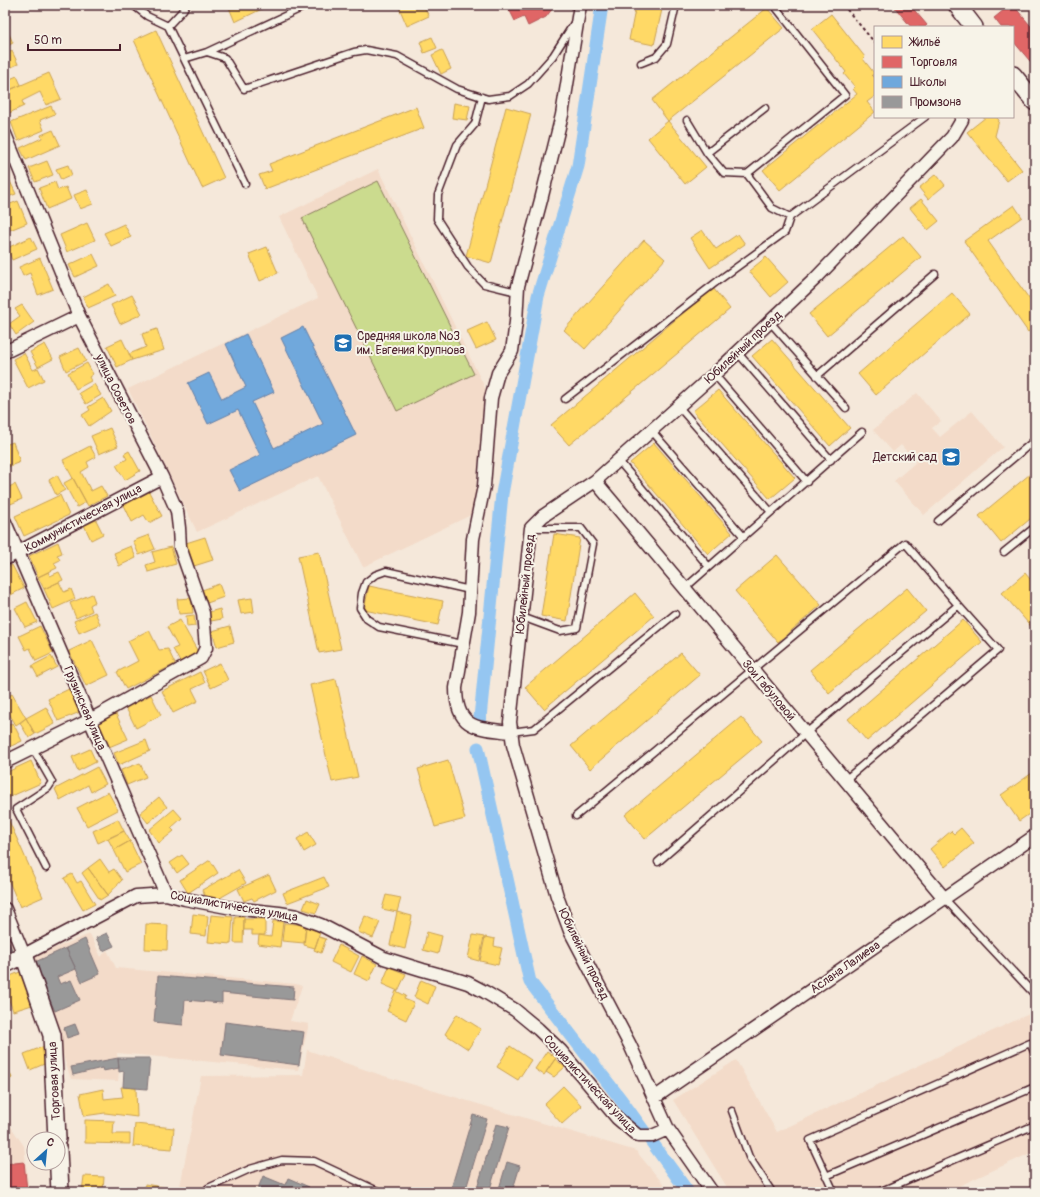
<svg xmlns="http://www.w3.org/2000/svg" width="1040" height="1197" font-family="Pangolin,sans-serif">
	<rect width="100%" height="100%" fill="#f5e8da"/>
	<filter id="ink" filterUnits="userSpaceOnUse"><feTurbulence type="fractalNoise" baseFrequency=".025" numOctaves="2"/><feDisplacementMap in="SourceGraphic" scale="8" xChannelSelector="R" yChannelSelector="G"/><feConvolveMatrix kernelMatrix="1 2 1 2 8 2 1 2 1" color-interpolation-filters="sRGB"/></filter>
	<g filter="url(#ink)">
		<!-- built -->
		<path fill="#f3dbc9" d="M 378,169 L 486,390 L 473,514 L 363,567 L 318,476 L 197,532 L 128,389 L 318,298 L 279,217 Z
			M 917,393 L 941,421 L 932,428 L 940,437 L 972,411 L 1003,447 L 924,515 L 894,481 L 916,462 L 901,445 L 893,452 L 873,430 Z
			M 5,926 L 16,952 L 5,956 Z
			M 90,934 L 101,957 L 107,950 L 116,968 L 296,984 L 302,986 L 290,1021 L 309,1024 L 298,1070 L 117,1053 L 119,1072 L 118,1081 L 71,1079 L 30,958 Z
			M 1029,1014 L 1035,1020 L 1035,1151 L 946,1192 L 730,1192 L 673,1100 L 736,1060 L 777,1132 Z
			M 307,1050 L 381,1075 L 636,1151 L 670,1192 L 179,1192 L 201,1076 L 303,1075 Z
			M 5,1118 L 24,1146 L 29,1192 L 5,1192 Z"/>
		<!-- green -->
		<path fill="#cbdb8e" stroke="#8a7d5c" d="M 378,181 L 474,374 L 397,411 L 302,218 Z"/>
		<!-- homes -->
		<path fill="#ffd966" stroke="#c9a154" d="M 228,5 L 270,5 L 235,22 Z
			M 398,5 L 423,5 L 429,16 L 407,26 Z
			M 636,5 L 663,5 L 654,45 L 629,40 Z
			M 767,8 L 784,28 L 668,121 L 652,100 Z
			M 831,14 L 865,57 L 863,59 L 874,73 L 872,75 L 875,78 L 875,96 L 867,102 L 875,112 L 780,190 L 763,170 L 857,94 L 853,89 L 855,87 L 844,74 L 846,72 L 812,29 Z
			M 5,25 L 13,43 L 5,47 Z
			M 156,30 L 224,178 L 202,188 L 134,40 Z
			M 432,37 L 437,48 L 424,53 L 420,42 Z
			M 6,50 L 7,53 L 12,51 L 18,64 L 5,70 L 5,51 Z
			M 442,50 L 451,69 L 441,74 L 432,55 Z
			M 49,73 L 61,99 L 46,105 L 40,92 L 22,101 L 24,106 L 7,114 L 5,110 L 5,92 Z
			M 17,76 L 21,85 L 5,92 L 5,81 Z
			M 454,103 L 470,106 L 467,120 L 452,118 Z
			M 51,106 L 55,114 L 40,120 L 44,130 L 18,141 L 11,122 Z
			M 416,107 L 424,128 L 265,189 L 259,175 L 272,171 L 269,164 Z
			M 506,107 L 531,114 L 491,263 L 466,256 Z
			M 986,117 L 996,117 L 999,120 L 995,136 L 1022,170 L 1007,181 L 967,132 Z
			M 668,121 L 706,167 L 685,184 L 648,138 Z
			M 53,130 L 60,145 L 26,160 L 20,148 L 42,138 L 41,135 Z
			M 47,161 L 53,175 L 35,182 L 29,168 Z
			M 5,163 L 9,172 L 5,174 Z
			M 68,165 L 72,175 L 61,180 L 56,169 Z
			M 936,174 L 945,185 L 928,199 L 919,188 Z
			M 9,179 L 16,194 L 5,198 L 5,181 Z
			M 55,182 L 58,190 L 66,187 L 71,199 L 47,209 L 39,188 Z
			M 87,190 L 93,204 L 80,209 L 74,195 Z
			M 921,199 L 939,221 L 928,230 L 910,208 Z
			M 18,201 L 27,223 L 5,232 L 5,206 Z
			M 1014,205 L 1022,217 L 988,241 L 1035,307 L 1035,327 L 1028,332 L 964,241 Z
			M 87,223 L 95,240 L 67,252 L 60,235 Z
			M 124,224 L 131,237 L 111,246 L 104,233 Z
			M 702,230 L 716,249 L 738,234 L 745,244 L 710,268 L 690,238 Z
			M 903,236 L 921,257 L 827,336 L 809,314 Z
			M 31,237 L 37,249 L 12,260 L 7,248 Z
			M 644,240 L 665,259 L 585,349 L 564,330 Z
			M 267,247 L 278,273 L 260,281 L 249,254 Z
			M 93,254 L 99,266 L 75,277 L 69,265 Z
			M 766,257 L 788,282 L 771,297 L 749,271 Z
			M 40,258 L 53,289 L 38,295 L 30,273 L 23,276 L 19,267 Z
			M 109,284 L 115,296 L 88,308 L 83,297 Z
			M 713,288 L 730,309 L 569,445 L 551,425 Z
			M 952,293 L 970,314 L 876,395 L 858,374 Z
			M 132,295 L 142,314 L 120,324 L 111,305 Z
			M 22,305 L 34,322 L 16,335 L 9,324 L 20,316 L 15,309 Z
			M 487,322 L 496,340 L 476,349 L 467,331 Z
			M 157,329 L 164,350 L 132,360 L 129,354 L 146,347 L 142,334 Z
			M 5,332 L 9,339 L 5,341 Z
			M 122,339 L 132,360 L 117,367 L 107,346 Z
			M 772,339 L 850,428 L 830,446 L 752,356 Z
			M 45,344 L 53,359 L 38,367 L 30,352 Z
			M 79,348 L 86,361 L 66,371 L 60,357 Z
			M 24,353 L 33,370 L 38,368 L 44,380 L 28,388 L 13,359 Z
			M 87,363 L 93,374 L 89,377 L 91,381 L 76,389 L 68,373 Z
			M 94,384 L 101,395 L 86,404 L 79,393 Z
			M 718,390 L 795,478 L 770,499 L 693,411 Z
			M 103,398 L 111,411 L 89,426 L 82,415 L 90,410 L 88,407 Z
			M 110,428 L 118,446 L 99,454 L 91,436 Z
			M 13,442 L 20,462 L 5,468 L 5,445 Z
			M 654,443 L 732,533 L 708,554 L 630,463 Z
			M 90,446 L 96,457 L 87,462 L 89,467 L 81,472 L 91,491 L 101,486 L 107,496 L 88,506 L 63,460 Z
			M 129,451 L 140,471 L 125,480 L 116,465 L 127,459 L 124,454 Z
			M 1035,470 L 1035,515 L 1001,543 L 979,516 Z
			M 57,475 L 65,490 L 56,495 L 49,480 Z
			M 73,478 L 86,502 L 77,507 L 64,483 Z
			M 15,484 L 22,499 L 6,506 L 5,503 L 5,489 Z
			M 149,492 L 162,516 L 149,523 L 144,515 L 132,522 L 124,505 Z
			M 60,495 L 69,515 L 24,536 L 15,516 Z
			M 96,520 L 103,534 L 91,540 L 84,525 Z
			M 554,534 L 580,538 L 567,621 L 541,616 Z
			M 149,535 L 155,549 L 139,555 L 133,541 Z
			M 205,537 L 213,560 L 194,566 L 186,543 Z
			M 58,542 L 62,553 L 57,555 L 60,560 L 54,563 L 57,568 L 38,577 L 29,556 Z
			M 131,546 L 136,558 L 119,566 L 114,553 Z
			M 171,547 L 176,564 L 148,572 L 146,565 L 155,562 L 152,552 Z
			M 319,552 L 341,649 L 319,653 L 298,556 Z
			M 777,555 L 821,605 L 778,642 L 735,591 Z
			M 12,565 L 24,588 L 5,598 L 5,568 Z
			M 48,572 L 50,576 L 59,572 L 63,580 L 44,589 L 38,577 Z
			M 1025,573 L 1035,585 L 1035,631 L 1002,593 Z
			M 59,582 L 64,592 L 71,589 L 75,599 L 53,609 L 44,589 Z
			M 219,584 L 224,597 L 207,603 L 202,590 Z
			M 369,586 L 443,601 L 438,625 L 364,610 Z
			M 907,588 L 926,611 L 829,693 L 810,670 Z
			M 635,593 L 654,616 L 544,709 L 525,687 Z
			M 92,594 L 95,602 L 90,605 L 92,611 L 76,618 L 70,603 Z
			M 191,598 L 193,613 L 179,614 L 177,599 Z
			M 252,598 L 254,612 L 241,614 L 238,600 Z
			M 27,602 L 37,622 L 25,627 L 15,608 Z
			M 220,609 L 222,619 L 211,621 L 209,612 Z
			M 95,612 L 100,624 L 79,633 L 74,621 Z
			M 194,615 L 195,626 L 187,627 L 186,616 Z
			M 180,620 L 198,652 L 180,662 L 173,649 L 178,647 L 167,627 Z
			M 963,620 L 982,642 L 867,741 L 848,719 Z
			M 40,626 L 53,653 L 36,661 L 30,648 L 26,650 L 19,636 Z
			M 230,626 L 234,642 L 217,647 L 212,631 Z
			M 149,630 L 159,650 L 168,649 L 175,664 L 126,689 L 117,672 L 138,661 L 128,641 Z
			M 92,640 L 109,675 L 86,686 L 69,651 Z
			M 681,653 L 700,675 L 590,769 L 571,746 Z
			M 51,656 L 57,667 L 38,677 L 32,666 Z
			M 220,663 L 228,680 L 211,688 L 203,671 Z
			M 200,672 L 205,683 L 192,689 L 198,701 L 173,713 L 162,691 Z
			M 336,679 L 358,777 L 332,782 L 310,685 Z
			M 69,689 L 80,712 L 58,721 L 48,699 Z
			M 12,694 L 26,718 L 16,725 L 5,707 L 5,698 Z
			M 151,695 L 161,715 L 136,728 L 126,708 Z
			M 46,707 L 55,724 L 35,734 L 26,718 Z
			M 116,714 L 128,739 L 109,747 L 98,723 Z
			M 741,717 L 762,741 L 645,839 L 625,815 Z
			M 26,718 L 35,734 L 29,738 L 20,723 Z
			M 13,723 L 22,741 L 5,749 L 5,727 Z
			M 146,740 L 150,751 L 119,765 L 114,753 Z
			M 90,749 L 96,762 L 78,771 L 72,757 Z
			M 448,760 L 465,819 L 435,827 L 418,769 Z
			M 31,761 L 41,783 L 5,799 L 5,773 Z
			M 140,763 L 146,777 L 127,785 L 121,770 Z
			M 97,767 L 106,784 L 91,792 L 88,785 L 60,800 L 55,789 Z
			M 1035,771 L 1035,810 L 1019,821 L 1001,795 Z
			M 108,792 L 118,810 L 87,826 L 77,808 Z
			M 159,797 L 167,807 L 148,823 L 140,813 Z
			M 174,809 L 182,818 L 171,828 L 174,831 L 159,843 L 149,830 Z
			M 5,812 L 43,897 L 20,907 L 5,872 Z
			M 118,819 L 124,831 L 98,843 L 93,831 Z
			M 961,828 L 974,843 L 945,867 L 930,849 L 951,831 L 954,834 Z
			M 124,831 L 130,841 L 114,850 L 108,839 Z
			M 308,832 L 316,845 L 304,852 L 297,839 Z
			M 130,841 L 141,864 L 125,872 L 114,850 Z
			M 182,855 L 189,864 L 177,873 L 170,863 Z
			M 100,859 L 109,872 L 114,869 L 122,880 L 108,895 L 88,868 Z
			M 210,860 L 218,873 L 188,893 L 180,880 Z
			M 88,868 L 108,895 L 100,900 L 82,873 Z
			M 238,870 L 246,883 L 218,899 L 205,896 L 202,890 Z
			M 72,874 L 77,883 L 81,881 L 95,904 L 83,910 L 64,878 Z
			M 269,875 L 276,890 L 254,901 L 252,898 L 244,901 L 238,889 Z
			M 324,877 L 329,887 L 287,903 L 283,893 Z
			M 386,895 L 401,898 L 397,912 L 382,909 Z
			M 307,899 L 320,904 L 316,913 L 303,909 Z
			M 397,912 L 412,916 L 405,949 L 390,945 Z
			M 193,914 L 208,916 L 206,936 L 191,934 Z
			M 211,915 L 233,917 L 231,944 L 208,942 Z
			M 365,916 L 380,922 L 373,938 L 358,932 Z
			M 235,917 L 244,917 L 243,943 L 234,943 Z
			M 244,919 L 265,919 L 265,935 L 252,935 L 252,930 L 244,930 Z
			M 273,921 L 283,922 L 280,947 L 258,944 L 259,935 L 271,937 Z
			M 284,923 L 306,925 L 304,943 L 282,941 Z
			M 146,924 L 168,925 L 167,950 L 145,949 Z
			M 306,927 L 320,932 L 315,948 L 304,945 Z
			M 427,932 L 442,936 L 438,954 L 423,950 Z
			M 473,935 L 484,937 L 479,961 L 468,958 Z
			M 319,937 L 326,939 L 321,953 L 314,950 Z
			M 485,937 L 495,939 L 494,946 L 502,948 L 498,965 L 480,961 Z
			M 339,945 L 359,956 L 351,972 L 331,962 Z
			M 362,956 L 377,964 L 369,981 L 354,974 Z
			M 389,967 L 406,974 L 398,991 L 382,984 Z
			M 20,972 L 32,1005 L 13,1011 L 5,988 L 5,978 Z
			M 421,980 L 435,986 L 428,1004 L 414,997 Z
			M 396,991 L 406,996 L 404,999 L 414,1003 L 406,1020 L 387,1011 Z
			M 457,1014 L 481,1029 L 468,1049 L 445,1034 Z
			M 5,1017 L 8,1025 L 5,1027 Z
			M 510,1046 L 531,1060 L 518,1080 L 497,1067 Z
			M 42,1047 L 49,1062 L 30,1070 L 24,1054 Z
			M 547,1051 L 556,1058 L 544,1075 L 535,1069 Z
			M 555,1059 L 565,1067 L 554,1077 L 546,1072 Z
			M 5,1062 L 12,1078 L 5,1082 Z
			M 563,1086 L 582,1106 L 562,1124 L 544,1104 Z
			M 121,1087 L 136,1088 L 137,1117 L 105,1113 L 84,1116 L 80,1094 L 103,1089 L 104,1099 L 123,1097 Z
			M 85,1120 L 114,1121 L 113,1134 L 130,1134 L 130,1144 L 85,1143 Z
			M 135,1124 L 174,1128 L 172,1149 L 133,1146 Z
			M 84,1176 L 104,1177 L 103,1192 L 82,1192 Z
			M 145,1184 L 167,1188 L 166,1192 L 144,1192 Z"/>
		<!-- shops -->
		<path fill="#e06666" stroke="#b35154" d="M 507,5 L 550,5 L 552,9 L 546,17 L 528,26 L 524,17 L 515,21 Z
			M 893,5 L 910,5 L 927,25 L 925,27 L 911,27 Z
			M 1010,5 L 1013,5 L 1035,31 L 1035,67 L 1013,41 L 1013,27 L 1001,27 L 994,18 Z
			M 24,1162 L 27,1190 L 6,1192 L 5,1164 Z"/>
		<!-- schools -->
		<path fill="#6fa8dc" stroke="#647fa7" d="M 303,327 L 356,435 L 240,491 L 229,470 L 260,455 L 238,410 L 208,424 L 188,383 L 209,373 L 222,399 L 246,387 L 226,344 L 246,334 L 274,392 L 252,402 L 274,448 L 323,424 L 281,338 Z"/>
		<!-- industry -->
		<path fill="#999" stroke="#817478" d="M 5,933 L 12,950 L 5,953 Z
			M 107,933 L 114,946 L 103,951 L 96,938 Z
			M 85,939 L 100,974 L 82,982 L 66,948 Z
			M 66,948 L 76,969 L 57,977 L 60,984 L 71,980 L 80,1000 L 55,1011 L 33,963 Z
			M 158,976 L 294,987 L 293,1000 L 222,993 L 222,1003 L 185,1000 L 183,1025 L 154,1022 Z
			M 225,1022 L 304,1032 L 299,1065 L 221,1055 Z
			M 75,1024 L 79,1034 L 67,1038 L 64,1028 Z
			M 118,1058 L 119,1068 L 103,1071 L 102,1068 L 73,1075 L 71,1067 Z
			M 118,1058 L 150,1058 L 147,1089 L 123,1087 L 124,1071 L 119,1072 Z
			M 473,1115 L 487,1119 L 465,1192 L 450,1192 Z
			M 496,1124 L 509,1127 L 489,1192 L 476,1192 Z
			M 507,1162 L 520,1166 L 512,1192 L 498,1192 Z
			M 263,1176 L 285,1185 L 288,1178 L 309,1187 L 307,1192 L 258,1192 L 257,1191 Z
			M 661,1187 L 665,1192 L 653,1192 Z"/>
		<g fill="none" stroke-linecap="round" stroke-linejoin="round">
			<!-- canal -->
			<path stroke="#95c6f1" stroke-width="13" d="M 480,718 L 502,494 L 538,296 L 578,166 L 602,5
				M 478,748 L 530,982 L 622,1101 L 688,1192"/>
			<defs>
				<path id="lane" d="M 133,5 L 147,16 L 168,26 L 245,184
					M 168,26 L 183,10 L 186,5
					M 207,52 L 308,5
					M 184,59 L 207,52 L 225,58 L 244,89 L 354,52 L 366,50 L 397,56 L 457,89 L 488,99 L 510,96 L 528,84 L 553,56 L 574,23
					M 641,63 L 656,57 L 667,44 L 676,5
					M 482,97 L 475,124 L 457,145 L 438,195 L 437,219 L 468,267 L 484,284 L 517,292
					M 687,120 L 707,153 L 724,173 L 747,174 L 772,208 L 790,217 L 925,117
					M 707,153 L 765,108
					M 747,174 L 845,95 L 774,5
					M 770,322 L 846,408
					M 737,352 L 831,460
					M 714,374 L 807,482
					M 817,376 L 935,274
					M 565,399 L 719,280 L 785,232 L 790,217
					M 678,406 L 771,512
					M 651,430 L 744,537
					M 618,460 L 709,567
					M 938,521 L 1035,440
					M 1004,552 L 1035,527
					M 685,588 L 862,432
					M 522,617 L 560,631 L 577,628 L 593,544 L 581,528 L 532,528
					M 463,644 L 379,627 L 367,619 L 360,608 L 362,593 L 366,582 L 375,575 L 386,571 L 470,590
					M 511,732 L 534,729 L 675,614
					M 33,749 L 52,782 L 48,788 L 16,809 L 46,868
					M 845,780 L 998,650 L 958,605
					M 576,816 L 905,543 L 958,605 L 806,733 L 658,862
					M 944,898 L 1035,995
					M 732,1111 L 749,1157 L 772,1192
					M 826,1176 L 1035,1087
					M 208,1188 L 250,1169 L 282,1160 L 314,1161 L 380,1192
					M 834,1192 L 810,1140 L 1030,1043 L 1035,1054
					M 879,1192 L 1035,1125"/>
				<path id="street" d="M 5,134 L 79,316 L 162,477 L 177,511 L 179,528 L 180,547 L 203,613 L 206,648 L 201,658 L 90,720 L 5,762
					M 5,352 L 79,316
					M 595,481 L 944,898
					M 5,522 L 90,720 L 166,894
					M 5,559 L 162,477
					M 511,732 C 477,728 456,729 456,688 L 469,612 L 473,539 L 484,486 L 491,398 L 498,373 L 512,351 L 516,322 L 518,286 L 541,200 L 562,115 L 580,5
					M 5,909 L 24,955 L 136,896 L 166,894 L 185,899 L 232,908 L 279,913 L 297,916 L 321,925 L 384,958 L 423,970 L 452,978 L 468,983 L 485,992 L 515,1010 L 538,1029 L 561,1051 L 617,1118 L 638,1136 L 652,1136 L 668,1129
					M 654,1098 L 1035,836
					M 712,1192 L 668,1129 L 630,1045 L 570,931 L 557,896 L 513,745 L 510,722 L 531,528 L 543,516 L 595,481 L 720,369 L 816,278 L 952,137 L 962,120 L 962,117"/>
				<path id="secondary" d="M 957,5 L 974,27
					M 1013,75 L 1035,102
					M 5,964 L 24,955 L 52,1035 L 57,1139
					M 58,1150 L 60,1192"/>
			</defs>
			<!-- lane casing -->
			<use href="#lane" stroke="#4a1f2b" stroke-width="9"/>
			<!-- street casing -->
			<use href="#street" stroke="#4a1f2b" stroke-width="15"/>
			<!-- secondary casing -->
			<use href="#secondary" stroke="#4a1f2b" stroke-width="20"/>
			<!-- path -->
			<path stroke="#4a1f2b" stroke-width="2" stroke-dasharray="3 3" stroke-linecap="butt" d="M 843,5 L 875,43"/>
			<!-- lane -->
			<use href="#lane" stroke="#f7f3e8" stroke-width="6"/>
			<!-- street -->
			<use href="#street" stroke="#f7f3e8" stroke-width="12"/>
			<!-- secondary -->
			<use href="#secondary" stroke="#f7f3e8" stroke-width="17"/>
		</g>
	</g>
	<!-- icons -->
	<defs>
		<symbol id="school-square" viewBox="-11 -11 22 22"><rect x="-9" y="-9" width="18" height="18" rx="4" fill="#1f6fb2" stroke="#f7f3e8"/><path d="M0-5L7-2L0 1L-7-2ZM-4 1L0 2.5L4 1V4Q0 6-4 4Z" fill="#fff"/></symbol>
	</defs>
	<g fill-rule="evenodd">
		<use href="#school-square" x="332" y="332" width="22" height="22"/>
		<use href="#school-square" x="940" y="446" width="22" height="22"/>
	</g>
	<g text-anchor="middle" stroke-width="4" stroke-linejoin="round" paint-order="stroke">
		<!-- poi labels -->
		<g font-size="12" fill="#4a1f2b" stroke="#f7f3e8" text-anchor="start">
			<text x="357" y="340">Средняя школа №3<tspan x="357" dy="14">им. Евгения Крупнова</tspan></text>
			<text x="937" y="461" text-anchor="end">Детский сад</text>
		</g>
		<!-- street labels -->
		<g font-size="12" fill="#4a1f2b" stroke="#f7f3e8">
			<text transform="translate(743 347) rotate(-43)" y="4">Юбилейный проезд</text>
			<text transform="translate(116 389) rotate(63)" y="4">улица Советов</text>
			<text transform="translate(83 518) rotate(-28)" y="4">Коммунистическая улица</text>
			<text transform="translate(525 584) rotate(-84)" y="4">Юбилейный проезд</text>
			<text transform="translate(769 690) rotate(50)" y="4">Зои Габуловой</text>
			<text transform="translate(85 708) rotate(67)" y="4">Грузинская улица</text>
			<text transform="translate(234 906) rotate(10)" y="4">Социалистическая улица</text>
			<text transform="translate(584 954) rotate(64)" y="4">Юбилейный проезд</text>
			<text transform="translate(845 967) rotate(-35)" y="4">Аслана Лалиева</text>
			<text transform="translate(54 1081) rotate(-93)" y="4">Торговая улица</text>
			<text transform="translate(590 1084) rotate(47)" y="4">Социалистическая улица</text>
		</g>
	</g>
	<!-- margin -->
	<rect width="1040" height="1197" fill="none" stroke="#f7f3e8" stroke-width="20"/>
	<rect x="10" y="10" width="1020" height="1177" fill="none" stroke="#4a1f2b" stroke-width="1.5" filter="url(#ink)"/>
	<!-- legend -->
	<rect x="874" y="26" width="140" height="92" fill="#f7f3e8" stroke="#b29e9c"/>
	<rect x="882" y="36" width="20" height="12" fill="#ffd966" stroke="#b29e9c"/>
	<text x="910" y="46" font-size="12" fill="#4a1f2b">Жильё</text>
	<rect x="882" y="56" width="20" height="12" fill="#e06666" stroke="#b29e9c"/>
	<text x="910" y="66" font-size="12" fill="#4a1f2b">Торговля</text>
	<rect x="882" y="76" width="20" height="12" fill="#6fa8dc" stroke="#b29e9c"/>
	<text x="910" y="86" font-size="12" fill="#4a1f2b">Школы</text>
	<rect x="882" y="96" width="20" height="12" fill="#999999" stroke="#b29e9c"/>
	<text x="910" y="106" font-size="12" fill="#4a1f2b">Промзона</text>
	<!-- north arrow -->
	<g transform="translate(46 1151) rotate(27)"><circle r="19" fill="#f7f3e8" stroke="#b29e9c"/>
	<path d="M0-3L7 15L0 10L-7 15Z" fill="#1f6fb2"/>
	<text y="-6" font-size="11" font-weight="bold" text-anchor="middle" fill="#4a1f2b">С</text>
	</g>
	<!-- scale -->
	<path d="M28 44v6h92v-6" fill="none" stroke="#4a1f2b" stroke-width="2"/>
	<text x="34" y="44" font-size="12" fill="#4a1f2b" stroke="#f7f3e8" stroke-width="3" paint-order="stroke">50 m</text>
</svg>
